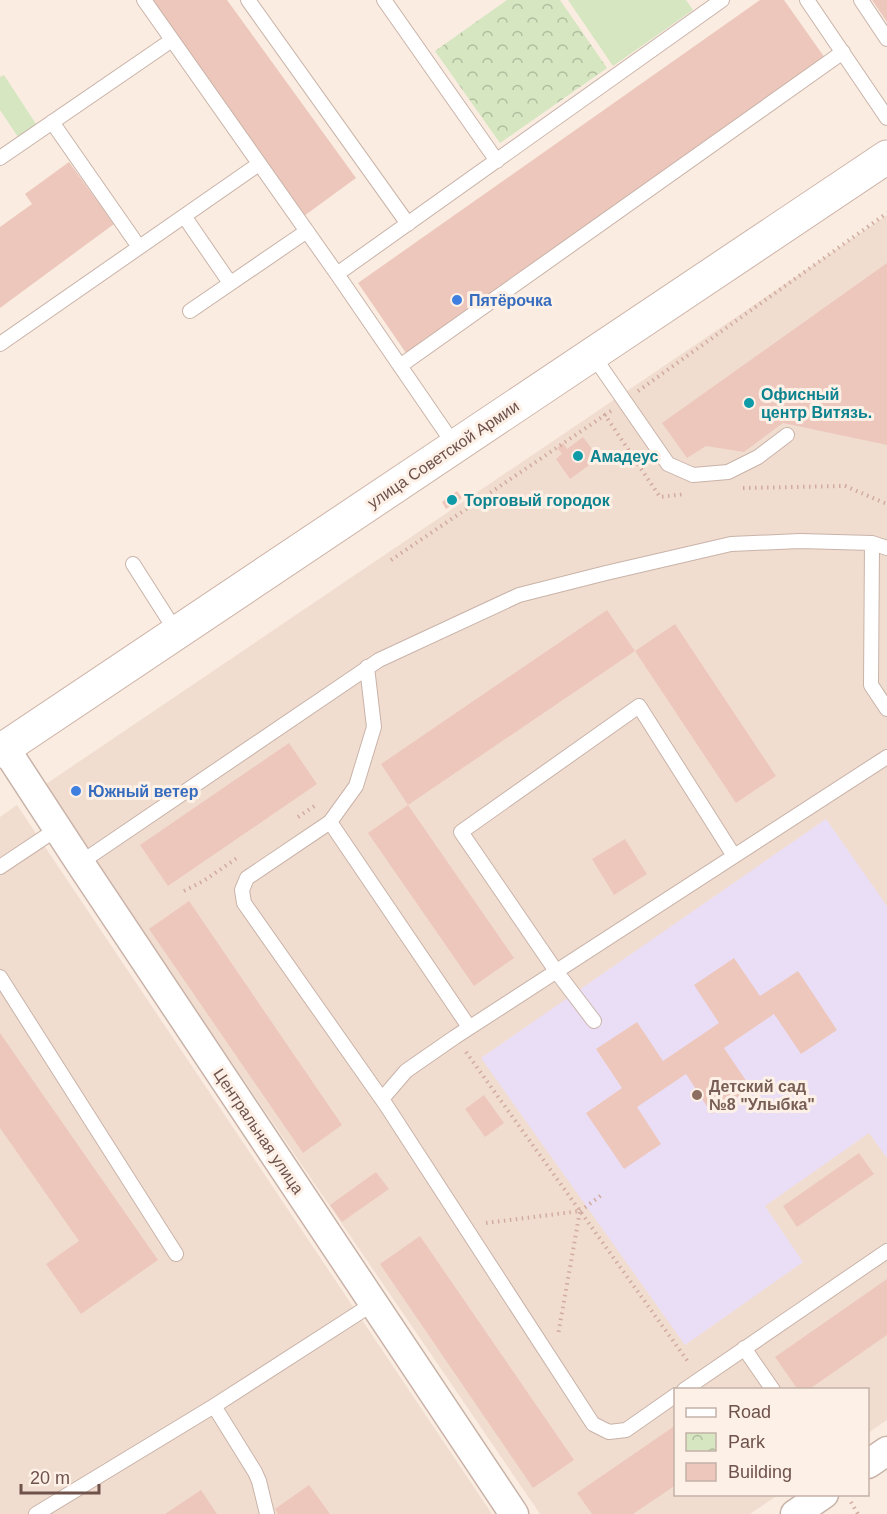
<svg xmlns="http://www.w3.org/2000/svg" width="887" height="1514" font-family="Arial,sans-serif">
	<defs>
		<pattern id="park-crowns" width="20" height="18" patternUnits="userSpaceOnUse" patternTransform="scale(1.5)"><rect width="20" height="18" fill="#d5e6c1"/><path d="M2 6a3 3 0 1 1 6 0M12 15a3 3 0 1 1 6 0" fill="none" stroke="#b1bd9f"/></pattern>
	</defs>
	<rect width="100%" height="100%" fill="#faece1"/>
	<!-- residential -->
	<path fill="#f1ddd0" d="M 887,215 L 887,1420 L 868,1433 L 868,1390 L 676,1390 L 676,1494 L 778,1495 L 750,1514 L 540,1514 L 43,786 Z
		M 17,805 L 492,1514 L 0,1514 L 0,817 Z"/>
	<!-- education -->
	<path fill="#eadef6" d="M 826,819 L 887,906 L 887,1158 L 869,1133 L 765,1206 L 803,1262 L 685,1345 L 481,1058 Z"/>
	<!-- grass -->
	<path fill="#d5e6c1" d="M 568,0 L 686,0 L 693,10 L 613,66 Z
		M 4,75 L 36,124 L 18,137 L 0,110 L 0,77 Z"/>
	<!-- park -->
	<path fill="url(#park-crowns)" d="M 507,0 L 560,0 L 607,68 L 500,143 L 435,51 Z"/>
	<!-- building -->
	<path fill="#edc7bb" d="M 147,0 L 227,0 L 356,178 L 304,216 Z
		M 760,0 L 784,0 L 825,58 L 406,353 L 358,283 Z
		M 872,0 L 887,0 L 887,22 Z
		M 69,162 L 114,224 L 0,308 L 0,227 L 32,204 L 25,194 Z
		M 887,263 L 887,445 L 783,423 L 744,452 L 706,446 L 687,458 L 662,423 Z
		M 583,437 L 599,458 L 570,479 L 556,459 L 562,454 L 557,448 L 563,443 L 567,449 Z
		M 457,491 L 462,498 L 446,509 L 442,502 Z
		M 607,610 L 635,651 L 408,805 L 514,958 L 474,986 L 368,833 L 408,805 L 381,764 Z
		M 675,624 L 776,776 L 736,803 L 635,651 Z
		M 289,743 L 317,784 L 168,886 L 140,845 Z
		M 625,839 L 647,874 L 614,895 L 592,859 Z
		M 189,901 L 342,1125 L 303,1153 L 149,929 Z
		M 734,958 L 760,996 L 798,971 L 837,1030 L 801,1054 L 774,1014 L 724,1048 L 751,1088 L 712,1114 L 686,1074 L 637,1107 L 661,1144 L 624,1169 L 586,1113 L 622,1088 L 596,1049 L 637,1022 L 663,1061 L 719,1023 L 694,985 Z
		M 0,1033 L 158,1260 L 81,1314 L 46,1264 L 79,1241 L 0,1128 Z
		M 484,1095 L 504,1123 L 485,1137 L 465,1109 Z
		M 859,1153 L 874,1174 L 797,1227 L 783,1206 Z
		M 376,1172 L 389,1189 L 342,1222 L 330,1205 Z
		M 420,1236 L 574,1460 L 533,1488 L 380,1264 Z
		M 887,1279 L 887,1335 L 808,1390 L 798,1390 L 775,1357 Z
		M 676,1425 L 676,1485 L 633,1514 L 592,1514 L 577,1493 Z
		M 309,1485 L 330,1514 L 278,1514 L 275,1509 Z
		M 201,1490 L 217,1514 L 165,1514 Z"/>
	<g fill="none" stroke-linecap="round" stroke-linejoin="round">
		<defs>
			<path id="lane" d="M 144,0 L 337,274 L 455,446
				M 248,0 L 408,224
				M 384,0 L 497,161
				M 807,0 L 887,118
				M 861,0 L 887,39
				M 52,122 L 139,247
				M 0,158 L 172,40
				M 184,216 L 230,283
				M 337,274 L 722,0
				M 190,311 L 307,231
				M 0,344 L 259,164
				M 592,354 L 668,464 L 693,475 L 728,472 L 758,457 L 787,435
				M 400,366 L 843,52
				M 872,543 L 871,685 L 887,709
				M 133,564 L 177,633
				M 367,667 L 374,727 L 356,786 L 330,822 L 247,878 L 242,890 L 244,903 L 386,1105 L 593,1424 L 609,1432 L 626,1430 L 676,1395
				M 330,822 L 469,1027
				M 80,863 L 379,660 L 519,595 L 606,573 L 731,544 L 800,541 L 872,543 L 887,548
				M 0,867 L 57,829
				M 0,977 L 176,1254
				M 594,1021 L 556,971 L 461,832 L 639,706 L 734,856
				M 382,1099 L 406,1071 L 455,1037 L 887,757
				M 744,1348 L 773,1390
				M 684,1390 L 887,1251
				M 214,1406 L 374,1303
				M 36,1514 L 214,1406 L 255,1472 L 259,1481 L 267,1514"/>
			<path id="street" d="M 5,748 L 80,863 L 514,1514
				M 868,1464 L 887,1451
				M 795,1514 L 824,1494"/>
			<path id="secondary" d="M 0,751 L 887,157"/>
		</defs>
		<!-- lane casing -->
		<use href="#lane" stroke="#c9b3a9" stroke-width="16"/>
		<!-- street casing -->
		<use href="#street" stroke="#c9b3a9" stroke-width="31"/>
		<!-- secondary casing -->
		<use href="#secondary" stroke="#ceb4a9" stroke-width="35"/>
		<!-- path -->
		<path stroke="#d1ab9f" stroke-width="4" stroke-dasharray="1.5 4.5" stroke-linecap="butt" d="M 638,391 L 887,213
			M 611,411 L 605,415 L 660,497 L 685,494
			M 743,488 L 845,486 L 887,504
			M 391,560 L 605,415
			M 298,817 L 316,805
			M 184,891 L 205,880 L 237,858
			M 466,1052 L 689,1363
			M 580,1211 L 603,1194
			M 486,1223 L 580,1211 L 558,1335
			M 851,1502 L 858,1514"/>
		<!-- lane -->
		<use href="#lane" stroke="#fff" stroke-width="14"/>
		<!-- street -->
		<use href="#street" stroke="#fff" stroke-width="28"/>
		<!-- secondary -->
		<use href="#secondary" stroke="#fff" stroke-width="33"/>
	</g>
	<!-- markers -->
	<g fill="#3f7fe0" stroke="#fdf1e7" stroke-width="2">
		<circle cx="457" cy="300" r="6"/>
		<circle cx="76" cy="791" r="6"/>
	</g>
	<g fill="#0f9aa8" stroke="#fdf1e7" stroke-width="2">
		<circle cx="749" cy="403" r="6"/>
		<circle cx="578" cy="456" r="6"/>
		<circle cx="452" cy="500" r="6"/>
	</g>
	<circle fill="#8d6e63" stroke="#fdf1e7" stroke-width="2" cx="697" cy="1095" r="6"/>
	<g text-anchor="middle" stroke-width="6" stroke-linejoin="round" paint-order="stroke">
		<!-- shop labels -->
		<g font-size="16" font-weight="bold" fill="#366cbe" stroke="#fdf1e7" text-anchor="start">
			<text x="469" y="306">Пятёрочка</text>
			<text x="88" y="797">Южный ветер</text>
		</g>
		<!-- culture labels -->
		<g font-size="16" font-weight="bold" fill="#0d838f" stroke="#fdf1e7" text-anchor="start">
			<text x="761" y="400">Офисный<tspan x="761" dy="18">центр Витязь.</tspan></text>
			<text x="590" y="462">Амадеус</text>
			<text x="464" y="506">Торговый городок</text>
		</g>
		<!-- street labels -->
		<g font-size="16" fill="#6f524a" stroke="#fdf1e7">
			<text transform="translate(443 454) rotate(-34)" y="6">улица Советской Армии</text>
			<text transform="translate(259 1131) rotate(56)" y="6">Центральная улица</text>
		</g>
		<!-- education labels -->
		<g font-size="16" font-weight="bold" fill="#785e54" stroke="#fdf1e7" text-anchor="start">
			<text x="709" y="1092">Детский сад<tspan x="709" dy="18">№8 "Улыбка"</tspan></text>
		</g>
	</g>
	<!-- legend -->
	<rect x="674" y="1388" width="195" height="108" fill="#fdf1e7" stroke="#c4b1a8" stroke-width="1.5"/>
	<rect x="686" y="1408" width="30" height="9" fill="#ffffff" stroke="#c4b1a8" stroke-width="1.5"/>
	<text x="728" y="1418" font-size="18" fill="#6f524a">Road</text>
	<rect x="686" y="1433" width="30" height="18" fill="url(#park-crowns)" stroke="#c4b1a8" stroke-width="1.5"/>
	<text x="728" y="1448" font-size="18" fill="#6f524a">Park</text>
	<rect x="686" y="1463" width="30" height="18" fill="#edc7bb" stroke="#c4b1a8" stroke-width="1.5"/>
	<text x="728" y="1478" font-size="18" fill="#6f524a">Building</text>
	<!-- scale -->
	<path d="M21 1484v9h78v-9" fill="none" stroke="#6f524a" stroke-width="3"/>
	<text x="30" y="1484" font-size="18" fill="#6f524a" stroke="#fdf1e7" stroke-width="4.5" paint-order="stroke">20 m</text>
</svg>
